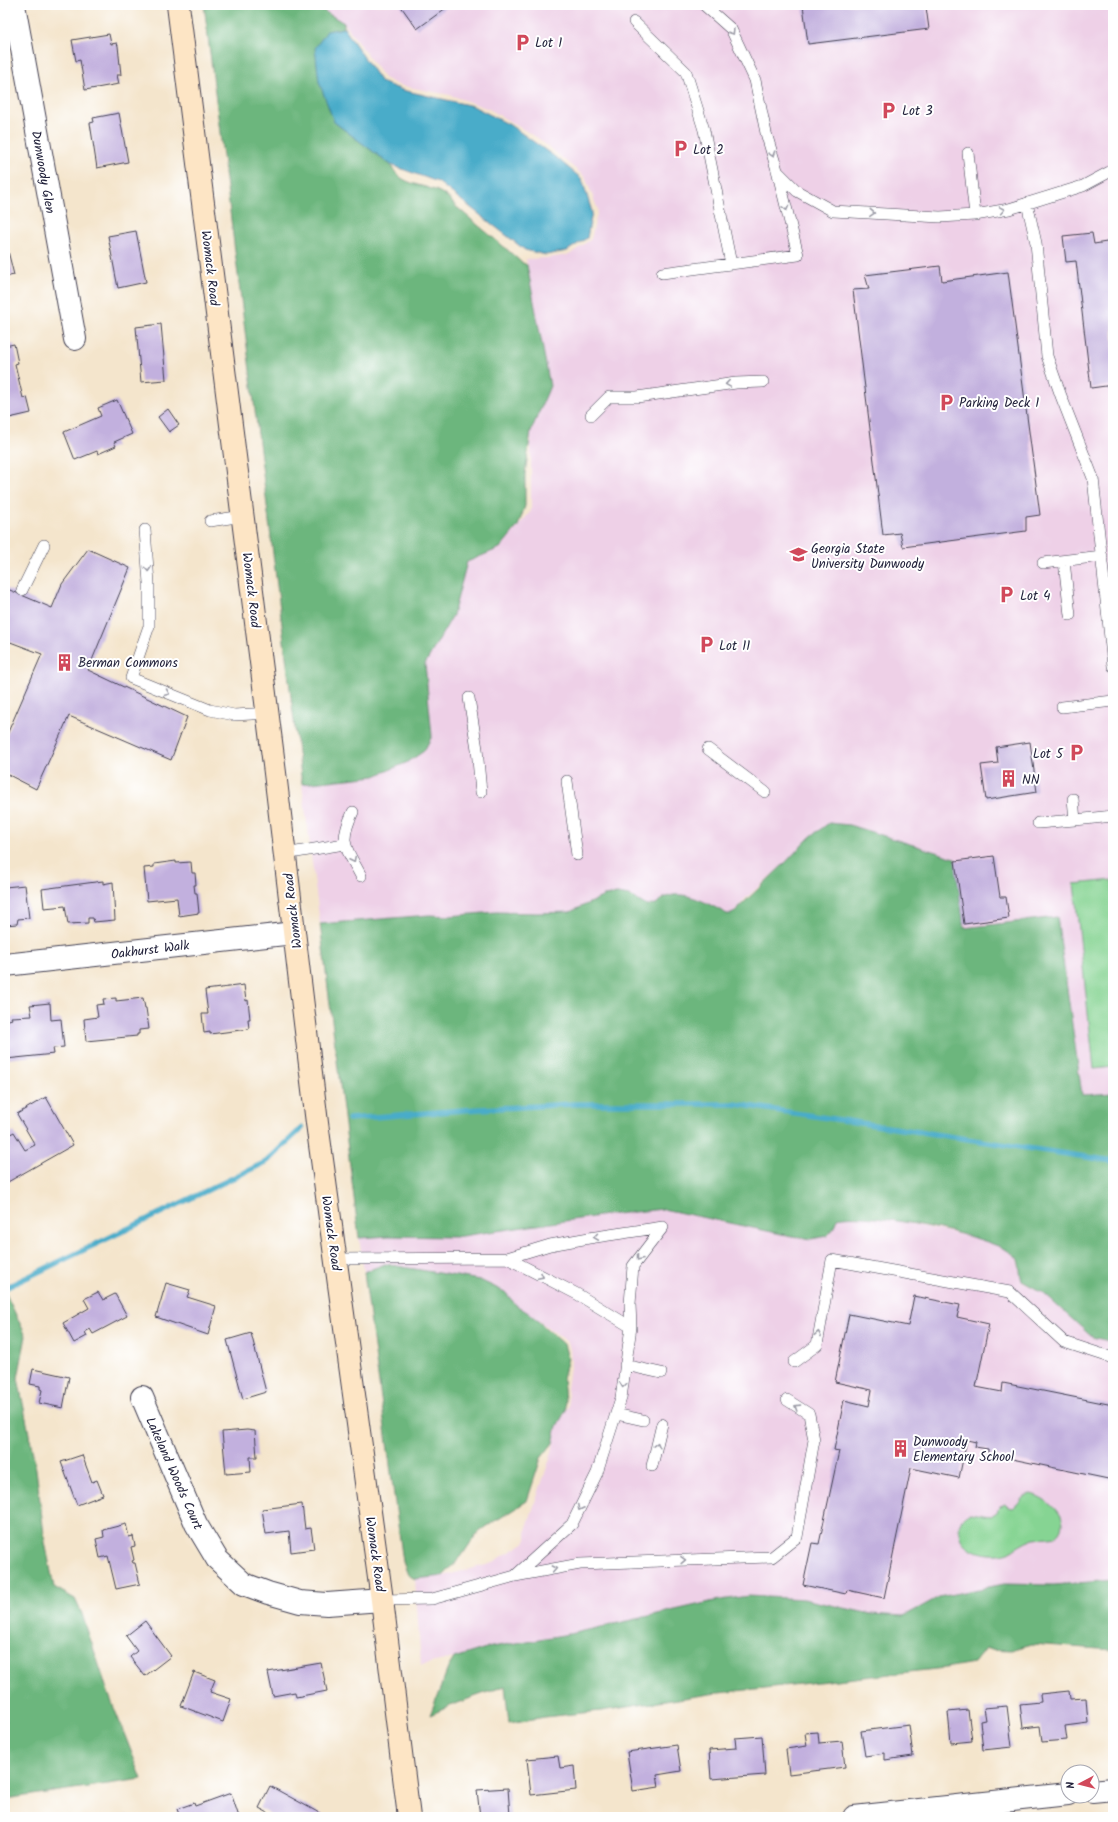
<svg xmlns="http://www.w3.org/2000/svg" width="1118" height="1822" font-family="Kalam,sans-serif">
	<rect width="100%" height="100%" fill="#fff"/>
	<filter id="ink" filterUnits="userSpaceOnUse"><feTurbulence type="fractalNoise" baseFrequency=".025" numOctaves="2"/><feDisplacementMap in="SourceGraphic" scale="8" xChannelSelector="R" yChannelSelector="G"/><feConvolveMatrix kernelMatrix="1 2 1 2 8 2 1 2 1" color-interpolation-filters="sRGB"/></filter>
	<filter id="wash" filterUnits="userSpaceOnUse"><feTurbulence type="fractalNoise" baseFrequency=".012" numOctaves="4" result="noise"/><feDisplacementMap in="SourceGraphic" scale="16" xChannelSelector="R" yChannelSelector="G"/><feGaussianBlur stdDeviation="0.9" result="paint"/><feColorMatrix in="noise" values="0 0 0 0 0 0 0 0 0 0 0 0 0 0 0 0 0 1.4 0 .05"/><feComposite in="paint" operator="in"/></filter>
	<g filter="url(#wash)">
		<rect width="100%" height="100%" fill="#f4e5cc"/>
		<!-- built -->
		<path fill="#eed0e7" d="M 314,5 L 1113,5 L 1113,1093 L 1082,1095 L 1057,917 L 964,928 L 810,837 L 785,863 L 745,899 L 732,914 L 727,914 L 696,898 L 662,898 L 656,904 L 647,906 L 604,896 L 570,912 L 537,913 L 496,912 L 449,916 L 429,915 L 320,924 L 302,784 L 375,776 L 408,762 L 424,751 L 432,736 L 425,664 L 453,615 L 467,562 L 500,548 L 531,511 L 531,431 L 550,386 L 526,259 L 546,258 L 569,255 L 591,239 L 598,210 L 585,177 L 539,139 L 489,109 L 450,95 L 398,85 L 384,78 L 344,23 Z
			M 663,1209 L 786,1235 L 811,1239 L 835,1227 L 838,1218 L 845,1216 L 884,1218 L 976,1238 L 1007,1249 L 1017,1258 L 1022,1282 L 1042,1292 L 1092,1337 L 1113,1342 L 1113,1580 L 1054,1585 L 1004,1584 L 939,1597 L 904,1616 L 871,1614 L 804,1599 L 748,1596 L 575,1633 L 486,1648 L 454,1658 L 421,1665 L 415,1579 L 443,1576 L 490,1564 L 526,1542 L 526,1530 L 552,1452 L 557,1426 L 569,1406 L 567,1388 L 571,1361 L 570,1349 L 567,1342 L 560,1336 L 516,1305 L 505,1292 L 381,1265 L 364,1272 L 359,1238 L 389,1236 L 456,1237 L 606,1215 Z"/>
		<!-- green -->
		<path fill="#86d493" stroke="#547b67" d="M 1113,880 L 1113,1067 L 1094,1069 L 1074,884 Z
			M 1031,1494 C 1048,1498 1077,1521 1055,1537 C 1048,1539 1040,1538 1034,1539 C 1024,1542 1017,1548 1009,1552 C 993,1558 958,1552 959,1530 C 959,1522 963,1517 970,1513 L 991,1516 L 997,1512 L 999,1506 L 1005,1504 L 1008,1507 L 1013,1508 C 1020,1503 1021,1496 1031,1494 Z"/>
		<!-- forest -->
		<path fill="#6cb67d" stroke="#476c5c" d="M 204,5 L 314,5 L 344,23 L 344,28 L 327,31 L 334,122 L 391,165 C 401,188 427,183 445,195 C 450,198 453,205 458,208 C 479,227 501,243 521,262 L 527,265 L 550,386 L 531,431 L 525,474 L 525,506 L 518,526 L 500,548 L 467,562 L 453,615 L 425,664 L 432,736 L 424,751 L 408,762 L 375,776 L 302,784 Z
			M 829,823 L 849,825 L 955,858 L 964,928 L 1057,917 L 1082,1095 L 1113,1093 L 1113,1342 L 1092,1337 L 1042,1292 L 1022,1281 C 1020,1276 1020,1262 1017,1258 C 1003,1237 862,1210 838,1218 L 835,1227 L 827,1236 L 811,1239 L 786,1235 L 663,1209 L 606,1215 L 455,1237 L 389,1236 L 359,1238 L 320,924 L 429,915 L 449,916 L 496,912 L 537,913 L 570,912 L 604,896 L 617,894 L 630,896 L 647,906 L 656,904 C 676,883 707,903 727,914 L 732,914 L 785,863 L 810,837 Z
			M 385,1264 L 480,1280 L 505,1292 L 516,1305 L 530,1314 L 564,1344 L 568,1358 L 563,1379 L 566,1410 L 557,1426 L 553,1443 L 541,1458 L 527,1501 L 478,1532 L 461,1557 L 443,1576 L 415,1579 L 408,1575 L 403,1562 L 364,1272 Z
			M 5,1292 L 26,1336 L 18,1378 L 36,1469 L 45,1542 L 54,1587 L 75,1599 L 82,1614 L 109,1695 L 142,1779 L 5,1799 Z
			M 1113,1580 L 1113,1650 L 1032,1644 L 1011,1650 L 985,1649 L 974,1663 L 945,1668 L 710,1694 L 601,1711 L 545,1717 L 509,1723 L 505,1686 L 457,1703 L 430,1715 L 448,1668 L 454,1658 L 486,1648 L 575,1633 L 714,1601 L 748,1596 L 804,1599 L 871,1614 L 904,1616 L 939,1597 L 1004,1584 L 1054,1585 Z"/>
		<!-- water -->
		<path fill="#4aacc9" stroke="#366782" d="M 344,28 L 381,82 L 402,90 L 473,106 L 510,125 L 558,159 L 582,179 L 592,212 L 587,238 L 567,251 L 546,255 L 525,250 L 438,182 L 391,165 L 334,122 L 319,82 L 315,48 L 327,31 Z"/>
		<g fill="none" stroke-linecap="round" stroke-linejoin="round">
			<!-- stream -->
			<path stroke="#4aacc9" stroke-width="5.5" d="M 349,1119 L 463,1110 L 573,1104 L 735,1104 L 1113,1161
				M 5,1288 L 266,1162 L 302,1128"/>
		</g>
		<g id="blocks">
			<!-- building -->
			<path fill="#c2b0de" d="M 400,5 L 450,5 L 417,29 Z
				M 803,5 L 927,5 L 926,7 L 929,29 L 808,44 Z
				M 109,34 L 111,44 L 117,43 L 118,46 L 121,75 L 117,75 L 119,84 L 85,90 L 80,60 L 76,61 L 72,40 Z
				M 119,113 L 128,162 L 97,168 L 90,123 L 94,122 L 93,118 Z
				M 136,231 L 146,282 L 118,288 L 108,236 Z
				M 1092,233 L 1094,244 L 1113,241 L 1113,385 L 1091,388 L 1076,261 L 1066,262 L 1063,236 Z
				M 8,251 L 14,275 L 5,277 L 5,252 Z
				M 940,266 L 942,281 L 1008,272 L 1040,515 L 1026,517 L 1026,531 L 903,547 L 900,533 L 883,535 L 853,290 L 869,289 L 865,275 Z
				M 161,324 L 166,380 L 141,382 L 136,327 Z
				M 14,344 L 18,363 L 15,364 L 23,398 L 27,397 L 31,413 L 5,419 L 5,346 Z
				M 117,400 L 132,434 L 114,442 L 116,446 L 98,454 L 97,451 L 75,460 L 64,432 L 101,416 L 98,408 Z
				M 168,409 L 179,425 L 169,432 L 158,417 Z
				M 88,549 L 130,568 L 88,670 L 187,717 L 171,760 L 69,716 L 36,789 L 5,773 L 5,739 L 42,654 L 5,640 L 5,588 L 52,608 L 62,584 Z
				M 1030,742 L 1037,792 L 986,800 L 981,765 L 998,763 L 996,747 Z
				M 994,856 L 1000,897 L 1006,897 L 1009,918 L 964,924 L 955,861 Z
				M 176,861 L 176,863 L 191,862 L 192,873 L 195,873 L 196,885 L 194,885 L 195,893 L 197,893 L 199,913 L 179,916 L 177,898 L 147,901 L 144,868 L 154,867 L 154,864 Z
				M 103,881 L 103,884 L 113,882 L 115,920 L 94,922 L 93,918 L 88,918 L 88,923 L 68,924 L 65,906 L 44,908 L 42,889 Z
				M 25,885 L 29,918 L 18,919 L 17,924 L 5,925 L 5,887 Z
				M 244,985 L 246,1001 L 248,1000 L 250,1019 L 248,1019 L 249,1029 L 210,1034 L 210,1032 L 204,1033 L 202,1014 L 208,1014 L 205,990 Z
				M 116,998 L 116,1001 L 143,998 L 145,1008 L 146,1008 L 149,1029 L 139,1030 L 139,1034 L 137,1034 L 137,1036 L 86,1041 L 84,1019 L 98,1017 L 96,1005 L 104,1004 L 103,999 Z
				M 50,1003 L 51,1020 L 61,1019 L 64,1047 L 53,1048 L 54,1054 L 6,1059 L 5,1021 L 12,1019 L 11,1017 L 32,1016 L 30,1005 Z
				M 46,1097 L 73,1145 L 6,1183 L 5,1180 L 5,1137 L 14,1132 L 25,1150 L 35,1145 L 17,1114 Z
				M 166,1283 L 190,1290 L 187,1297 L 216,1306 L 208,1335 L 156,1317 Z
				M 98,1292 L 103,1300 L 115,1294 L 127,1316 L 93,1334 L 90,1329 L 85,1332 L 87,1336 L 74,1343 L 63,1323 L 89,1308 L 84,1299 Z
				M 914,1296 L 960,1305 L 957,1317 L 989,1324 L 976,1387 L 1002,1392 L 1003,1383 L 1113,1405 L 1113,1480 L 988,1454 L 988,1449 L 975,1447 L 976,1442 L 967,1440 L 959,1478 L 911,1468 L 884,1598 L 847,1590 L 846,1594 L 803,1585 L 812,1543 L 819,1544 L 839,1451 L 834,1450 L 844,1400 L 869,1406 L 872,1390 L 835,1382 L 849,1314 L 908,1326 Z
				M 251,1333 L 266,1392 L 243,1399 L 227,1340 Z
				M 33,1369 L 69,1377 L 63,1408 L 39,1403 L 42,1390 L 40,1389 L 40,1386 L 30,1384 Z
				M 247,1430 L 255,1431 L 257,1457 L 250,1457 L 251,1472 L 226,1474 L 222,1432 Z
				M 82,1455 L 92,1482 L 97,1480 L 103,1495 L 77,1505 L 61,1462 Z
				M 302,1504 L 305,1529 L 311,1528 L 314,1549 L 291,1552 L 289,1531 L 266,1534 L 262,1509 Z
				M 126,1524 L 129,1537 L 133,1536 L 135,1546 L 131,1547 L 134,1560 L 132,1561 L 133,1563 L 135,1563 L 140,1584 L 116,1589 L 108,1556 L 100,1558 L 96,1539 L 104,1537 L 103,1530 Z
				M 145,1621 L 171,1656 L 145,1676 L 130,1657 L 137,1651 L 126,1636 Z
				M 321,1663 L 327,1691 L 296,1697 L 295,1692 L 273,1696 L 268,1672 Z
				M 194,1672 L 215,1680 L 210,1692 L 231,1699 L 223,1722 L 181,1706 Z
				M 1069,1691 L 1070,1699 L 1086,1698 L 1088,1723 L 1065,1726 L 1067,1740 L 1042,1742 L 1040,1726 L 1023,1728 L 1020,1704 L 1041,1702 L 1040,1694 Z
				M 1007,1706 L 1012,1747 L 983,1750 L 980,1721 L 986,1720 L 984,1708 Z
				M 968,1710 L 972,1741 L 951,1743 L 948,1712 Z
				M 909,1725 L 913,1756 L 885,1760 L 885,1753 L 865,1756 L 861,1731 Z
				M 818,1732 L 819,1743 L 842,1741 L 845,1767 L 789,1774 L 786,1749 L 807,1746 L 805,1733 Z
				M 762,1736 L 765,1775 L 711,1779 L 709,1750 L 736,1748 L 735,1738 Z
				M 677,1745 L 681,1771 L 657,1775 L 659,1787 L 633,1791 L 627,1752 Z
				M 558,1756 L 560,1768 L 574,1766 L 576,1790 L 531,1795 L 527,1759 Z
				M 270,1786 L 323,1815 L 322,1817 L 276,1817 L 259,1808 Z
				M 508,1788 L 510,1816 L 480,1817 L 477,1790 Z
				M 231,1793 L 239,1817 L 180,1817 L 177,1809 L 194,1803 L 195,1806 Z
				M 128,1815 L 128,1817 L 118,1817 L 118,1816 Z"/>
		</g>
	</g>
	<g filter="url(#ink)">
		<use href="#blocks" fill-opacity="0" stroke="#423f51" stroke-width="1"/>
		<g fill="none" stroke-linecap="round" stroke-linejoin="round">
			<defs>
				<path id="lane" d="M 634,22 L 686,72 L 704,130 L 731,264
					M 968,153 L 975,215
					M 777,171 L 797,191 L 833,211 L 940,217 L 975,215 L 1009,209 L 1083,186 L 1113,170
					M 1027,203 L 1036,243 L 1047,356 L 1061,396 L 1093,478 L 1113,666
					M 662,273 L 798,255 L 777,170 L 766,133 L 755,80 L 731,29 L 704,5
					M 591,415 L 609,397 L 637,397 L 736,383 L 763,382
					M 210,521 L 243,516
					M 145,530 L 149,583 L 149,626 L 131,678 L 210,710 L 234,715 L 268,713
					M 1064,561 L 1070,615
					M 1043,563 L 1102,556
					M 22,590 L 44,545
					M 469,698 L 477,749 L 481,792
					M 1062,707 L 1113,701
					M 708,749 L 765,792
					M 567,781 L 577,855
					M 1073,799 L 1075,820 L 1113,816
					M 353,812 C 338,844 346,847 361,876
					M 1038,823 L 1075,820
					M 285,854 L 344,844
					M 507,1258 L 577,1294 L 631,1327
					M 336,1259 L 507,1258 L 550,1245 L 589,1238 L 663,1227
					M 794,1362 L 817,1345 L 832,1260 L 1010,1292 L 1064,1342 L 1113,1358
					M 625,1365 L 661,1373
					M 616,1414 L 643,1420
					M 652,1466 L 662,1424
					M 516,1575 L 572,1524 L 597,1473 L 621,1398 L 631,1327 L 630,1304 L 633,1266 L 663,1227
					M 382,1600 L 432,1599 L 515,1576 L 580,1564 L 772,1557 L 797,1537 L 814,1440 L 809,1414 L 787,1400"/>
				<path id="street" d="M 14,5 L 75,339
					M 5,965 L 294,933
					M 142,1397 L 196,1524 L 217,1559 L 244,1584 L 268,1593 L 300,1602 L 327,1604 L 382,1600
					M 1092,1791 L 1113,1789
					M 854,1817 L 1068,1794"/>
				<path id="secondary" d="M 178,5 L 275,773 L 317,1123 L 382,1600 L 409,1817"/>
			</defs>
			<!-- lane casing -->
			<use href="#lane" stroke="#423f51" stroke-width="12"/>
			<!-- street casing -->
			<use href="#street" stroke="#423f51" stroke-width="24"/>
			<!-- secondary casing -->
			<use href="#secondary" stroke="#423f51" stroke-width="24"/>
			<!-- lane -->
			<use href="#lane" stroke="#fff" stroke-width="11"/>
			<!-- street -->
			<use href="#street" stroke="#fff" stroke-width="22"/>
			<!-- secondary -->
			<use href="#secondary" stroke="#fde5c5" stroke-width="22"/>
		</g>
		<!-- one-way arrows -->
		<defs><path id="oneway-chevron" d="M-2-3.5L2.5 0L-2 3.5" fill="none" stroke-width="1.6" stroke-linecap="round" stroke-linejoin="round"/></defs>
		<g stroke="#9c9ca7">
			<use href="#oneway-chevron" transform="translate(732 32) rotate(58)"/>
			<use href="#oneway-chevron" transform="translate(772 154) rotate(73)"/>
			<use href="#oneway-chevron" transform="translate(786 208) rotate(76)"/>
			<use href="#oneway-chevron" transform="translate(1002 210) rotate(-10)"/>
			<use href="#oneway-chevron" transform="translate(872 213) rotate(4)"/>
			<use href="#oneway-chevron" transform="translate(728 384) rotate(171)"/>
			<use href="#oneway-chevron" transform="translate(148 569) rotate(86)"/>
			<use href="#oneway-chevron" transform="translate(167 693) rotate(22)"/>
			<use href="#oneway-chevron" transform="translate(353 860) rotate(63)"/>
			<use href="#oneway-chevron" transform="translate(596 1237) rotate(172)"/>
			<use href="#oneway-chevron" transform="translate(639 1258) rotate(128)"/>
			<use href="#oneway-chevron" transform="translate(541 1276) rotate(27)"/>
			<use href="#oneway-chevron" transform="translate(818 1334) rotate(-80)"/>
			<use href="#oneway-chevron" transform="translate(623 1385) rotate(98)"/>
			<use href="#oneway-chevron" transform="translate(797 1407) rotate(-148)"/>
			<use href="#oneway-chevron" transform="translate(657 1445) rotate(-76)"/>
			<use href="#oneway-chevron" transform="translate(580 1508) rotate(117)"/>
			<use href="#oneway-chevron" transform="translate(683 1560) rotate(-2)"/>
			<use href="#oneway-chevron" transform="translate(554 1569) rotate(-11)"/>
		</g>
	</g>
	<!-- icons -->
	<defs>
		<symbol id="parking-bare" viewBox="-9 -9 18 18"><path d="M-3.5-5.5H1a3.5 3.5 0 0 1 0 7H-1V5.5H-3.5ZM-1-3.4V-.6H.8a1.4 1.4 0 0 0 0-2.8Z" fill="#d1495b" stroke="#fff" stroke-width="2.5" paint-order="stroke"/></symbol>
		<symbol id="university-bare" viewBox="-9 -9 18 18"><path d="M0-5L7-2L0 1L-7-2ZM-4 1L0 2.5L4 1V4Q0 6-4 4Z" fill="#d1495b" stroke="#fff" stroke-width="2.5" paint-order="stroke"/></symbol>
		<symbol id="building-bare" viewBox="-9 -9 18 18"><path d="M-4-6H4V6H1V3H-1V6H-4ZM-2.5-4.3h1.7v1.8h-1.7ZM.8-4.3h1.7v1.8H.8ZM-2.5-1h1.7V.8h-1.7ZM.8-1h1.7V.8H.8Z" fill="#d1495b" stroke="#fff" stroke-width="2.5" paint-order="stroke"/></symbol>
	</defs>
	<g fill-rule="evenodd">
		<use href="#parking-bare" x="510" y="30" width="25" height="25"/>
		<use href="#parking-bare" x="876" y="98" width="25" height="25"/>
		<use href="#parking-bare" x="668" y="136" width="25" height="25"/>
		<use href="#parking-bare" x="934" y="390" width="25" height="25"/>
		<use href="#university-bare" x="786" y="542" width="25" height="25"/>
		<use href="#parking-bare" x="994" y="582" width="25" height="25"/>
		<use href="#parking-bare" x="694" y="632" width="25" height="25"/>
		<use href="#building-bare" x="52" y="650" width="25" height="25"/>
		<use href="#parking-bare" x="1064" y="740" width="25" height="25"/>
		<use href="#building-bare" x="996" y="766" width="25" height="25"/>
		<use href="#building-bare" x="888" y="1436" width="25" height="25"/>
	</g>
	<g text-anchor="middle" stroke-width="4" stroke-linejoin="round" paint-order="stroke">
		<!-- poi labels -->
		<g font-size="13" fill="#22223b" stroke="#fff" text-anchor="start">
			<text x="535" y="47">Lot 1</text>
			<text x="902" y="115">Lot 3</text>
			<text x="693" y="154">Lot 2</text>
			<text x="959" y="407">Parking Deck 1</text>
			<text x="811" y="553">Georgia State<tspan x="811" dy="15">University Dunwoody</tspan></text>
			<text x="1020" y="600">Lot 4</text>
			<text x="719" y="650">Lot 11</text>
			<text x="78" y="667">Berman Commons</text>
			<text x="1063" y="758" text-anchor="end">Lot 5</text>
			<text x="1022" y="784">NN</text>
			<text x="913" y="1446">Dunwoody<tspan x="913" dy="15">Elementary School</tspan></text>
		</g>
		<!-- street labels -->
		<g font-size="13" fill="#22223b" stroke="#fff">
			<text transform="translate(44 172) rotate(80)" y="5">Dunwoody Glen</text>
			<text transform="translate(211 268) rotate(83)" y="5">Womack Road</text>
			<text transform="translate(252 590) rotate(83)" y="5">Womack Road</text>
			<text transform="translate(292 911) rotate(-97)" y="5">Womack Road</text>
			<text transform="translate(150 949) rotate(-7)" y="5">Oakhurst Walk</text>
			<text transform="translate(332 1233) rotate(82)" y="5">Womack Road</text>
			<text transform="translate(175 1473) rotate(66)" y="5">Lakeland Woods Court</text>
			<text transform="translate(376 1554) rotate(82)" y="5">Womack Road</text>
		</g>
	</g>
	<!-- margin -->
	<rect width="1118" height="1822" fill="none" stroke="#fff" stroke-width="20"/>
	<!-- north arrow -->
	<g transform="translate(1080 1784) rotate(263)"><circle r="19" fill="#ffffff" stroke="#a7a7b1"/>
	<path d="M0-3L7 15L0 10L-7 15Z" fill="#d1495b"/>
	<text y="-6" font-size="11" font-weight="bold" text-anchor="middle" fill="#22223b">N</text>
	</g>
</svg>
